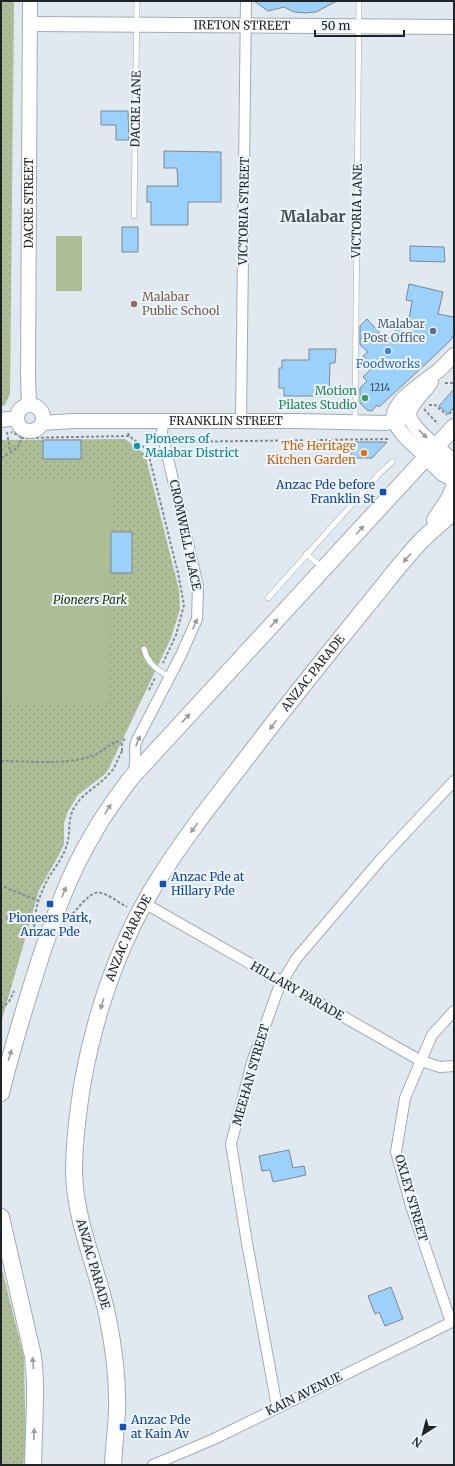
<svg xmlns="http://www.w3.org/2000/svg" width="455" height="1466" font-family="Merriweather,serif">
	<defs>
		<pattern id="green-dots" width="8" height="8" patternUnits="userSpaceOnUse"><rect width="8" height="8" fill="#adbd96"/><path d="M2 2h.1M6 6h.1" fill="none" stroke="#95a281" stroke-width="1.8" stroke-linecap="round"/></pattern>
	</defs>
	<rect width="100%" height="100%" fill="#e0e8f0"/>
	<!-- green -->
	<path fill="url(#green-dots)" d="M 1,1 L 14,1 L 10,394 L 5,405 L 1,407 Z
		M 125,439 L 145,454 L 179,590 L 180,609 L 171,638 L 109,768 L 105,774 L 78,795 L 68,811 L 64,823 L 64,844 L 60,853 L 39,890 L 1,1023 L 1,440 Z
		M 1,1265 L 24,1358 L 26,1448 L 23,1465 L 1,1465 Z"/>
	<!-- pitch -->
	<path fill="#adbd96" d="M 56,236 L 82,236 L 82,291 L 56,291 Z
		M 1,479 L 112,481 L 108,704 L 1,702 Z"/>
	<!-- building -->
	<path fill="#9cd1fc" stroke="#7f878e" d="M 254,1 L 337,1 L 316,12 L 306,13 L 294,12 L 284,7 L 268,11 Z
		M 101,111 L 128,111 L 129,140 L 116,140 L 116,125 L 101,125 Z
		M 164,151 L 221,152 L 221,202 L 188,202 L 188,225 L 151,225 L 151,202 L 147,202 L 147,186 L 178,186 L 177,168 L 164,168 Z
		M 122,227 L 138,227 L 138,252 L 122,252 Z
		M 410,246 L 444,247 L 445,262 L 410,261 Z
		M 409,284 L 443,292 L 438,314 L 454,317 L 454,334 L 450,341 L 431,359 L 379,407 L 377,405 L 372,411 L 367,410 L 360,403 L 360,388 L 367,381 L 363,377 L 371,369 L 365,363 L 367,361 L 363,356 L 368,352 L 360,345 L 360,326 L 367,319 L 386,340 L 406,320 L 409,320 L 412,301 L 406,300 Z
		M 309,349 L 336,349 L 335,363 L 330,363 L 329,396 L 284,396 L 284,388 L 279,388 L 279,368 L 282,368 L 282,360 L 309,360 Z
		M 454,389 L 454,407 L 448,414 L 439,406 Z
		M 43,440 L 81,440 L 81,459 L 43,459 Z
		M 351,442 L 387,442 L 372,458 L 351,458 Z
		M 111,532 L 132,532 L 132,573 L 111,573 Z
		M 289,1150 L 293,1168 L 304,1166 L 306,1175 L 273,1182 L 270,1170 L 262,1171 L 259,1156 Z
		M 391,1287 L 403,1319 L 385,1326 L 379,1312 L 375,1314 L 368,1296 Z"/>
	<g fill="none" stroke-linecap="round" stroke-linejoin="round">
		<defs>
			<path id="lane" d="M 134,216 L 137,1
				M 355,420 L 359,1
				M 306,554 L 322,567
				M 268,598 L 380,473 L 392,462
				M 144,649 C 148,664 157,670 170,677"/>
			<path id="street" d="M 241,421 L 246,1
				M 133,772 C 138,761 133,753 136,742 L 181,655 L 197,619 L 198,586 L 162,433 L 163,421
				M 144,903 L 421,1061 L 440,1067 L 454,1066
				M 451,1322 L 411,1206 L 396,1152 L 405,1098 L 432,1035 L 454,1011
				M 277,1407 L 247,1243 L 231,1144 L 252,1062 L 279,987 L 296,959 L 381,859 L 454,781
				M 153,1465 L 214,1439 L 454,1321"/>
			<g id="secondary">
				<path id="s1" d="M 30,24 L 454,27"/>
				<path d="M 431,382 C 426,390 413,402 410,410 C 405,422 428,439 436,447"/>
				<path id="s2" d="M 29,405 L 28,376 L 30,1"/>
				<circle cx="30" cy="418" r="13"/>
				<path d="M 1,420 L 17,418"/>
				<path id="s3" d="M 42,423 L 73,421 L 296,421 L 386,423 L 409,416"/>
				<path d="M 426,457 C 416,446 399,435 394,419 C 390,402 427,380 438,371 C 444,366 449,360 454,355"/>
			</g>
			<g id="primary">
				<path d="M 436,447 L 449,459 L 454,468"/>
				<path d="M 426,457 L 443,473 L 454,479"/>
				<path d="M 435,520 L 449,499 L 454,487"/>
				<path d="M 1,1093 C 12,1048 26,1003 40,959 C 54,917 69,874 92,836 C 103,815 117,797 131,778 L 454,427"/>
				<path d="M 1,1217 L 33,1356 L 35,1380 L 35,1402 L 33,1465"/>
				<path id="s4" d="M 113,1465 C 114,1447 116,1429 117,1411 C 118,1380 114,1349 108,1319 C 98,1269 75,1223 74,1172 C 74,1141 78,1111 83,1080 C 96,1011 119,943 156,883 C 188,831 228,783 265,734 C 298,691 332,649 366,607 C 385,584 402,561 422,540 C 432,530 444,521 454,511"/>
			</g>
		</defs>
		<!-- lane casing -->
		<use href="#lane" stroke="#a3abb2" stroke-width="6"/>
		<!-- street casing -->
		<use href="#street" stroke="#a3abb2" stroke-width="12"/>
		<!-- secondary casing -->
		<use href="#secondary" stroke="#a3abb2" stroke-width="16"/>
		<!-- primary casing -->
		<use href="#primary" stroke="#a3abb2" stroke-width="18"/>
		<!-- path -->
		<path stroke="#868c92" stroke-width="2" stroke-dasharray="3 2" stroke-linecap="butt" d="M 445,383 L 454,383
			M 429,405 L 435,405 L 447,415
			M 424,409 L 438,424
			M 449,414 L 454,409
			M 7,432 L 10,452
			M 128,433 L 129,436 L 145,448 L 148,452 L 178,573 L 184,605 L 176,635 L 163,663
			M 21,438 L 129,436
			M 175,442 L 389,439
			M 1,458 C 9,453 24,447 20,436 L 11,432
			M 149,690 L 155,678
			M 122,751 L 122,744 L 125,738
			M 1,761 C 28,761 64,765 89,757 C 99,754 107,747 116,741 L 122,744
			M 4,887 L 39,901
			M 69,917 C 77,911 90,889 101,893 C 110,895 119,903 127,907
			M 34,932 C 34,916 37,901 44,887 C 50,872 63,860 67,844 C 71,832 67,820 74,808 C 83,792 98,787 109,774 C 116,768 117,758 123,750
			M 1,1008 L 9,1002 L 14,991"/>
		<!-- lane -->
		<use href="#lane" stroke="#fff" stroke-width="5"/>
		<!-- street -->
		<use href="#street" stroke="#fff" stroke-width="10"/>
		<!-- secondary -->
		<use href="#secondary" stroke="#fff" stroke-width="14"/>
		<!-- primary -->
		<use href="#primary" stroke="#fff" stroke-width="16"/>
	</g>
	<!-- one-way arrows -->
	<defs><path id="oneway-solid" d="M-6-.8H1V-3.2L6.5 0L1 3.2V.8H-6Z"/></defs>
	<g fill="#9b9c9e">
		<use href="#oneway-solid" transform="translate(423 434) rotate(44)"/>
		<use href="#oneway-solid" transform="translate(360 530) rotate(-48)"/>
		<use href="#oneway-solid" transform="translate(407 558) rotate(131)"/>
		<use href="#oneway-solid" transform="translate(274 623) rotate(-47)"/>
		<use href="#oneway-solid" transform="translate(195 624) rotate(-68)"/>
		<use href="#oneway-solid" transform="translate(186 718) rotate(-47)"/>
		<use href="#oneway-solid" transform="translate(273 725) rotate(127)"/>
		<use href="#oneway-solid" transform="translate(138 741) rotate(-68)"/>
		<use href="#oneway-solid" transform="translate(108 809) rotate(-57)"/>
		<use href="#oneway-solid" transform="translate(194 828) rotate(126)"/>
		<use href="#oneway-solid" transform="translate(64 892) rotate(-68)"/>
		<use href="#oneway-solid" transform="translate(102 1004) rotate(107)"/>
		<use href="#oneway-solid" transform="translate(10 1055) rotate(-74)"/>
		<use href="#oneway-solid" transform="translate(33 1363) rotate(-95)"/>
		<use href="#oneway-solid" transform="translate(34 1434) rotate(-88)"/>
	</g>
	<!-- markers -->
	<circle fill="#8d6e63" stroke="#edf6fd" stroke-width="1.5" cx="134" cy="304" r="4"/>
	<circle fill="#5c6f8a" stroke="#edf6fd" stroke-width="1.5" cx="433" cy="331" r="4"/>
	<circle fill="#3f7fe0" stroke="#edf6fd" stroke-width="1.5" cx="388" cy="351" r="4"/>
	<circle fill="#2e9e5b" stroke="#edf6fd" stroke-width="1.5" cx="365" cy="398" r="4"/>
	<circle fill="#0f9aa8" stroke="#edf6fd" stroke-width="1.5" cx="137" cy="446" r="4"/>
	<circle fill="#e8710a" stroke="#edf6fd" stroke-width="1.5" cx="364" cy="453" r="4"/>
	<g fill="#1a4fb4" stroke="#edf6fd" stroke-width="1.5">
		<rect x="379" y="488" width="8" height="8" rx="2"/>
		<rect x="159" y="880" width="8" height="8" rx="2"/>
		<rect x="46" y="900" width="8" height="8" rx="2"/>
		<rect x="119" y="1423" width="8" height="8" rx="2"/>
	</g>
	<g text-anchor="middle" stroke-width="4" stroke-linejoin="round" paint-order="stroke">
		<!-- number labels -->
		<g font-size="10" fill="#404f5c">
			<text x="380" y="391">1214</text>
		</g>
		<!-- street labels -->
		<g font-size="12" fill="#212427" stroke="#edf6fd">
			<text dy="4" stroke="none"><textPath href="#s1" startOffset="212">IRETON STREET</textPath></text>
			<text transform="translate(136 109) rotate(-89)" y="4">DACRE LANE</text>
			<text dy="4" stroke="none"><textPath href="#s2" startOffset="202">DACRE STREET</textPath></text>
			<text transform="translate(244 211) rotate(-89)" y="4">VICTORIA STREET</text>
			<text transform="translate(357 211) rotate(-89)" y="4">VICTORIA LANE</text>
			<text dy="4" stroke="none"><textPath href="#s3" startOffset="184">FRANKLIN STREET</textPath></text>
			<text transform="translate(185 535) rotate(78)" y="4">CROMWELL PLACE</text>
			<text dy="4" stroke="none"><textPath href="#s4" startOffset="864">ANZAC PARADE</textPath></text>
			<text dy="4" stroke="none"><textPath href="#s4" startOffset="540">ANZAC PARADE</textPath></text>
			<text transform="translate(297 991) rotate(30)" y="4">HILLARY PARADE</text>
			<text transform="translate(251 1075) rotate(-74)" y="4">MEEHAN STREET</text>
			<text transform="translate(411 1198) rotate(74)" y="4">OXLEY STREET</text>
			<text transform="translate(93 1264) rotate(74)" y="4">ANZAC PARADE</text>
			<text transform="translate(304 1394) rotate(-26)" y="4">KAIN AVENUE</text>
		</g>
		<!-- education labels -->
		<g font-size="12" fill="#785e54" stroke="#edf6fd" text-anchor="start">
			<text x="142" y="301">Malabar<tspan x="142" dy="14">Public School</tspan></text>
		</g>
		<!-- service labels -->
		<g font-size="12" fill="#4e5e75" stroke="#edf6fd" text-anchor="end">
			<text x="425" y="328">Malabar<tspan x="425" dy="14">Post Office</tspan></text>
		</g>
		<!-- shop labels -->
		<g font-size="12" fill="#366cbe" stroke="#edf6fd">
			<text x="388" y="368">Foodworks</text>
		</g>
		<!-- leisure labels -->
		<g font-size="12" fill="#27864d" stroke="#edf6fd" text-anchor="end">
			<text x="357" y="395">Motion<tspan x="357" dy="14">Pilates Studio</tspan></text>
		</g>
		<!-- culture labels -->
		<g font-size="12" fill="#0d838f" stroke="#edf6fd" text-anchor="start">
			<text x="145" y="443">Pioneers of<tspan x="145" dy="14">Malabar District</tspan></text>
		</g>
		<!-- food labels -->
		<g font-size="12" fill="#c56008" stroke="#edf6fd" text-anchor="end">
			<text x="356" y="450">The Heritage<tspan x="356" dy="14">Kitchen Garden</tspan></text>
		</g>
		<!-- transit labels -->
		<g font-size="12" fill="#164399" stroke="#edf6fd" text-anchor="start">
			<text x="375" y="489" text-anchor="end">Anzac Pde before<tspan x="375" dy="14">Franklin St</tspan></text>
			<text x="171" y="881">Anzac Pde at<tspan x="171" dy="14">Hillary Pde</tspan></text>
			<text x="50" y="922" text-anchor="middle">Pioneers Park,<tspan x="50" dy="14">Anzac Pde</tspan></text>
			<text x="131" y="1424">Anzac Pde<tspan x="131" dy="14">at Kain Av</tspan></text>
		</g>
		<!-- park labels -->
		<g font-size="12" font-style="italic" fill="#233106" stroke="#edf6fd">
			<text x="90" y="604">Pioneers Park</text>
		</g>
		<!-- district labels -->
		<g font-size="16" font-weight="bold" fill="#485056" stroke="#edf6fd">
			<text x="313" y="222">Malabar</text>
		</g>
	</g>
	<!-- border -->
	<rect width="455" height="1466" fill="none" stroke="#212427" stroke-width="4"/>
	<!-- north arrow -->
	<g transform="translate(423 1434) rotate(216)" stroke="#edf6fd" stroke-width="3" paint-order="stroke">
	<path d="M0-3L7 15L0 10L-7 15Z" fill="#212427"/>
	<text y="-6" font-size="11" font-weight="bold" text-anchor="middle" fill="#212427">N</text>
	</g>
	<!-- scale -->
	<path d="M315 30v6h89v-6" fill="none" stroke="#212427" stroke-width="2"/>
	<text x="321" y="30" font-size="12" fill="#212427" stroke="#edf6fd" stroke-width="3" paint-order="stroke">50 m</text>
</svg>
